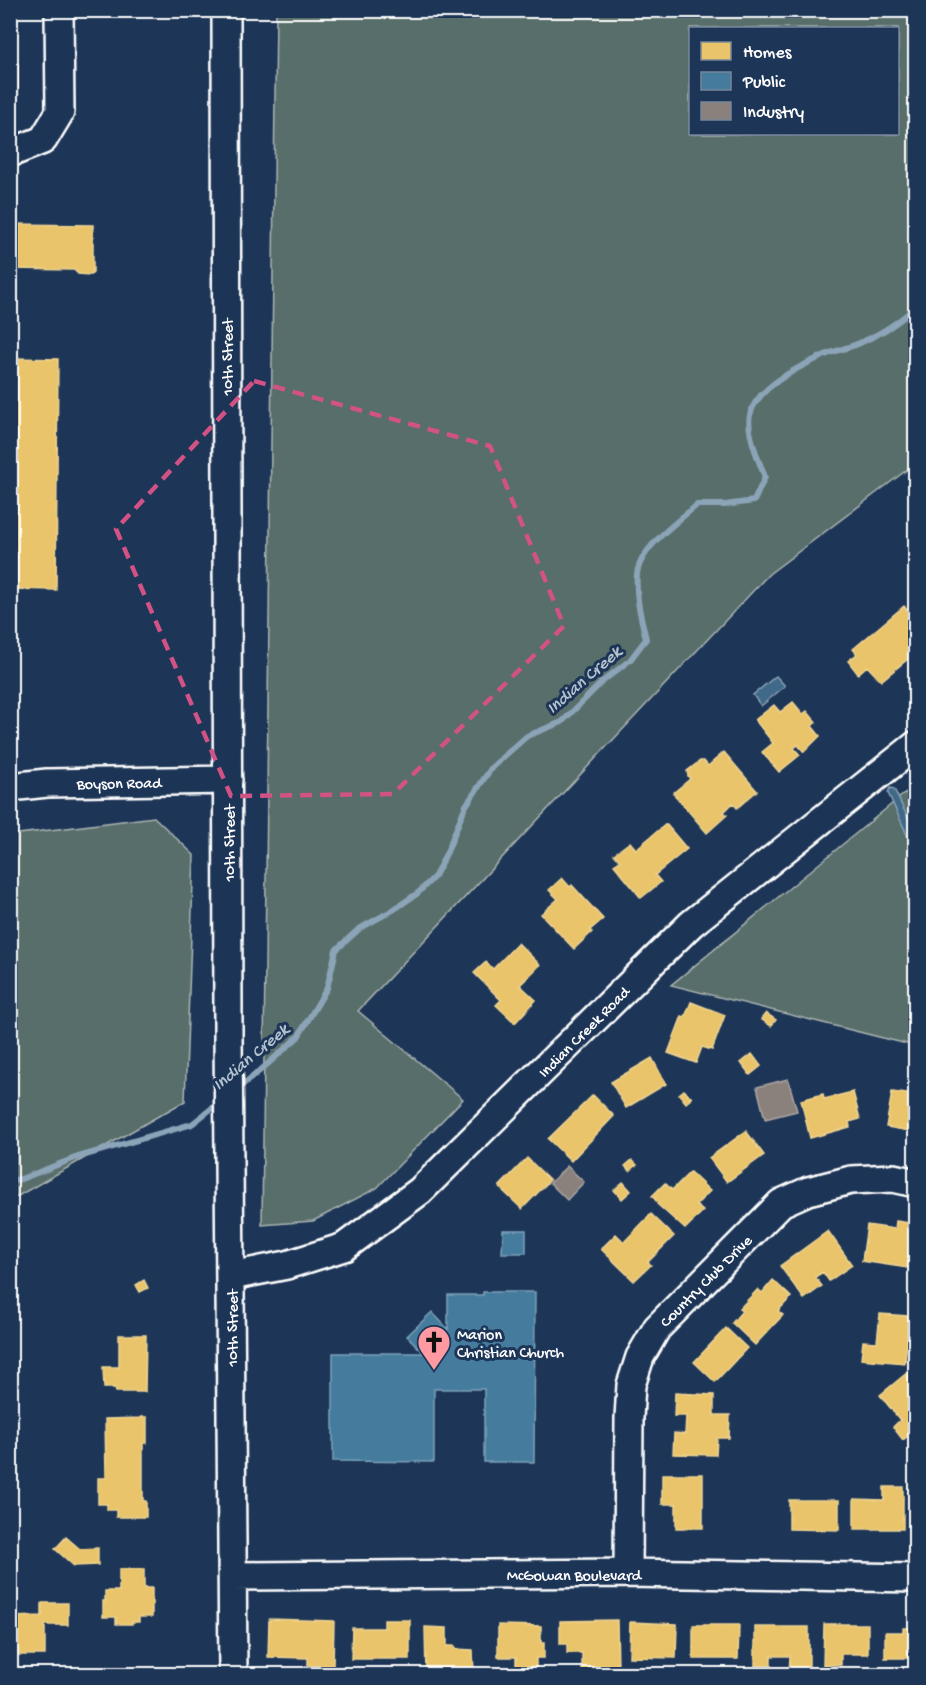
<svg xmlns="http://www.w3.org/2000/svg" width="926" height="1685" font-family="'Gochi Hand',sans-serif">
	<rect width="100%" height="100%" fill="#1d3557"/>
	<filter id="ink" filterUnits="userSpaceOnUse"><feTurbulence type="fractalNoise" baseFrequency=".0167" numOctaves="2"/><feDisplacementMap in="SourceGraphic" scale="12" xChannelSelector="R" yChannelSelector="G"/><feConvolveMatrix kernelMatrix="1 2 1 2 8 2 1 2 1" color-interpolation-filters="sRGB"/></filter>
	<g filter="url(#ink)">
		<!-- green -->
		<path fill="#596e6a" stroke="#acb6b4" stroke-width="1.5" fill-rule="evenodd" d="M 276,11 L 915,11 L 916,463 L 769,574 L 358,1011 L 463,1099 L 377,1188 L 313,1221 L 262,1225 ZM 690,28 L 898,28 L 898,134 L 690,134 Z
			M 915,785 L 915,1046 L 671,985 Z
			M 154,817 L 194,855 L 185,1101 L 11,1200 L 11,835 Z"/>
		<!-- water -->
		<path fill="#406888" stroke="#8ca4b8" stroke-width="1.5" d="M 776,676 L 785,686 L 761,706 L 753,695 Z
			M 890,788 L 894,789 L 915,833 L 915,852 L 888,793 Z"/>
		<!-- homes -->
		<path fill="#e9c46a" stroke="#f0d697" stroke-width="1.5" d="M 10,64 L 18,64 L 18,115 L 10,115 Z
			M 10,224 L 93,225 L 93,272 L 90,275 L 78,274 L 74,270 L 10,269 Z
			M 13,358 L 58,359 L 56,590 L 10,589 L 12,375 L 10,373 L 10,360 Z
			M 904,606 L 915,620 L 906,628 L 909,631 L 916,626 L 916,655 L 912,651 L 907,655 L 909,658 L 881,681 L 867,666 L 858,674 L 848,661 L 857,654 L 853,649 Z
			M 793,702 L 803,714 L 807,711 L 816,722 L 812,726 L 820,736 L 804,752 L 798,745 L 794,748 L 800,755 L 779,772 L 762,752 L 773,743 L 755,720 L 774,705 L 780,712 Z
			M 724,752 L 757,791 L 737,808 L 733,803 L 724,812 L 727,815 L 707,833 L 673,793 L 690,779 L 688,776 L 687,771 L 700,761 L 704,761 L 708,766 Z
			M 666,824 L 687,849 L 655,875 L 661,882 L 641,898 L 614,865 L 620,861 L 614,854 L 630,842 L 636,849 Z
			M 562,878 L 570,887 L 572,885 L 603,919 L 590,930 L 592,932 L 574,949 L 541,914 L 558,899 L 549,890 Z
			M 518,943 L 540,965 L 520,985 L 536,1000 L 515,1023 L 496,1005 L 501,1000 L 474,973 L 486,962 L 493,969 Z
			M 691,1002 L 725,1015 L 712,1050 L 702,1047 L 696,1063 L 668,1053 L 682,1016 L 685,1017 Z
			M 766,1013 L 776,1020 L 771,1026 L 761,1019 Z
			M 752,1054 L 761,1066 L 750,1075 L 741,1063 Z
			M 652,1058 L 666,1084 L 626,1108 L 611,1082 Z
			M 684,1090 L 692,1098 L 686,1103 L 679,1094 Z
			M 853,1092 L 860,1119 L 849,1122 L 850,1127 L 810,1138 L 801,1100 L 823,1094 L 824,1099 Z
			M 892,1092 L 914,1095 L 914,1092 L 916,1092 L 916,1132 L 886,1127 Z
			M 593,1095 L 614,1116 L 571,1161 L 548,1139 Z
			M 746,1131 L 764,1155 L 727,1182 L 709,1158 Z
			M 527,1158 L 550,1180 L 522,1209 L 499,1187 Z
			M 632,1160 L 637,1165 L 630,1171 L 625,1166 Z
			M 690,1172 L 710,1191 L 696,1205 L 703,1211 L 685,1229 L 657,1204 L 658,1203 L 652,1196 L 665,1183 L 672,1190 Z
			M 623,1182 L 631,1191 L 622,1199 L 614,1190 Z
			M 651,1214 L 674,1236 L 648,1262 L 651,1265 L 634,1281 L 601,1249 L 616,1234 L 624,1242 Z
			M 896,1221 L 916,1224 L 914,1269 L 862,1261 L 867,1225 L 895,1229 Z
			M 828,1231 L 852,1265 L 829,1281 L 823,1272 L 815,1277 L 822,1286 L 804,1299 L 780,1266 Z
			M 144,1280 L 148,1288 L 140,1292 L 136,1285 Z
			M 773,1280 L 791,1297 L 778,1311 L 783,1315 L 755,1345 L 732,1323 L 742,1311 L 739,1309 L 758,1289 L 762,1293 Z
			M 880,1314 L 909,1316 L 905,1363 L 861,1359 L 863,1341 L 877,1342 Z
			M 726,1328 L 747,1348 L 715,1382 L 694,1362 Z
			M 119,1335 L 146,1335 L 145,1392 L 116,1392 L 115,1388 L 104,1388 L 103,1367 L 119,1367 Z
			M 908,1372 L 916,1380 L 916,1430 L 903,1440 L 893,1427 L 900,1420 L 880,1395 Z
			M 675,1393 L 714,1395 L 714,1415 L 730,1415 L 729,1438 L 717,1438 L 716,1455 L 673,1454 L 674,1433 L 685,1434 L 686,1416 L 674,1416 Z
			M 141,1417 L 147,1417 L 147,1443 L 143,1443 L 143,1501 L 146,1501 L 146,1517 L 116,1517 L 116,1510 L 107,1510 L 107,1504 L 98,1504 L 98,1478 L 106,1478 L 105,1419 L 141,1418 Z
			M 662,1474 L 703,1474 L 703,1528 L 676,1528 L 676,1504 L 662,1504 Z
			M 884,1487 L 903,1487 L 903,1529 L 854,1529 L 854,1499 L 884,1500 Z
			M 789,1500 L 839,1500 L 839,1530 L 789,1529 Z
			M 914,1503 L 916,1503 L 916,1530 L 913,1530 Z
			M 66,1537 L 80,1549 L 98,1548 L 98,1565 L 74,1566 L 55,1549 Z
			M 119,1569 L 144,1569 L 144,1588 L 152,1588 L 152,1617 L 139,1617 L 139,1622 L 132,1622 L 132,1624 L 116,1624 L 116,1617 L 103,1617 L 103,1601 L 105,1601 L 105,1591 L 119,1591 Z
			M 42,1603 L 68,1603 L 68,1625 L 45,1625 L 45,1655 L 10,1655 L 10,1617 L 42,1616 Z
			M 269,1619 L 334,1621 L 333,1666 L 308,1666 L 308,1658 L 268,1657 Z
			M 384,1620 L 410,1620 L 410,1659 L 351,1659 L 352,1628 L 384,1628 Z
			M 617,1620 L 618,1670 L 582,1671 L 582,1653 L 567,1653 L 567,1644 L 560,1644 L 560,1621 Z
			M 630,1622 L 677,1624 L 676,1658 L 629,1657 Z
			M 824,1624 L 868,1624 L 868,1654 L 841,1654 L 841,1665 L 823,1665 Z
			M 498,1625 L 541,1626 L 541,1643 L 544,1643 L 544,1658 L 536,1658 L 536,1668 L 516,1668 L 516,1657 L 498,1657 Z
			M 693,1625 L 739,1625 L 738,1659 L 693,1659 Z
			M 425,1627 L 447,1628 L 447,1646 L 455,1646 L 455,1649 L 473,1650 L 474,1674 L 426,1674 Z
			M 755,1627 L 809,1627 L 809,1674 L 789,1674 L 790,1656 L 771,1656 L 771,1666 L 755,1666 Z
			M 903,1628 L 916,1628 L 916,1674 L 913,1674 L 913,1658 L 885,1658 L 885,1632 L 903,1632 Z"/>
		<!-- public -->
		<path fill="#457b9d" stroke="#7da3ba" stroke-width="1.5" d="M 503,1230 L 526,1230 L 526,1253 L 502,1253 Z
			M 483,1292 L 535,1292 L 534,1462 L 484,1462 L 484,1389 L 434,1389 L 434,1462 L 333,1461 L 333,1353 L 424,1353 L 407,1336 L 432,1312 L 448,1329 L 448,1295 L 483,1295 Z"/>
		<!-- industry -->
		<path fill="#8a817c" stroke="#ada7a3" stroke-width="1.5" d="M 788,1079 L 797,1111 L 765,1119 L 757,1087 Z
			M 567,1166 L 584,1182 L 567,1200 L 550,1183 Z"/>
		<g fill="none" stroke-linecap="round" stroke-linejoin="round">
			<!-- stream -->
			<path stroke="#8ca4b8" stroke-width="6" d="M 236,1090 L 262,1069 L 298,1037 L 327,988 L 336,950 L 359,929 L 393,910 L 418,893 L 435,876 L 447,852 L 465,807 L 492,767 L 527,736 L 562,722 L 603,681 L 630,660 L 646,639 C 641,618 635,596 637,574 C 640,548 678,521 697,505 L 725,505 L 754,501 L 765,477 C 759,462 746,431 750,415 C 757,387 798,367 823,356 C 836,350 850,348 862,342 C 884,332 897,323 916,307
				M 10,1181 L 21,1179 L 75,1158 L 192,1124 L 221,1101"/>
			<defs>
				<path id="minor" d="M 226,10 L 228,1032 L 233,1674
					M 10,153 L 43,140 L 60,112 L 59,10
					M 10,787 L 47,783 L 228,780
					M 231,1276 L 287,1265 L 344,1247 L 420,1191 L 691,924 L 916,745
					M 628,1573 L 629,1418 L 631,1385 L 640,1357 L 657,1328 L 781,1203 L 808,1191 L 851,1180 L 893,1178 L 916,1183
					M 233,1576 L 628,1573 L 916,1578"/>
			</defs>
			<!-- minor casing -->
			<use href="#minor" stroke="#fff" stroke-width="32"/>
			<!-- minor -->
			<use href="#minor" stroke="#1d3557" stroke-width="27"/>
		</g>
	</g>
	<!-- marked area -->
	<path fill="none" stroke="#d15284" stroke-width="4.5" stroke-dasharray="12 8" stroke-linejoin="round" d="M 254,381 L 490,446 L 564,626 L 393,794 L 231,796 L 116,529 Z"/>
	<!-- icons -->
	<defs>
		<symbol id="church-pin" viewBox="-11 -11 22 30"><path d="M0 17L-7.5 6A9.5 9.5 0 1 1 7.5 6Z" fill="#ff9aa2" stroke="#1d3557"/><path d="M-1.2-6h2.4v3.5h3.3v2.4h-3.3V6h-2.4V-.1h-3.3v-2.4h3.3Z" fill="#111"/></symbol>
	</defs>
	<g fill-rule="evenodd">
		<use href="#church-pin" x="415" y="1323" width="38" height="52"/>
	</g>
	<g text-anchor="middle" stroke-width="6" stroke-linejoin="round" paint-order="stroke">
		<!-- street labels -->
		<g font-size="16" fill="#fff" stroke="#1d3557">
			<text transform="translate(226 357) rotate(-90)" y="6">10th Street</text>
			<text transform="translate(119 782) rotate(-1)" y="6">Boyson Road</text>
			<text transform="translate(228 843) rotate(-90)" y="6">10th Street</text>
			<text transform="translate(583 1031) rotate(-45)" y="6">Indian Creek Road</text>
			<text transform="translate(705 1280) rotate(-45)" y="6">Country Club Drive</text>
			<text transform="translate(231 1328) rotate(-90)" y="6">10th Street</text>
			<text x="574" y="1580">McGowan Boulevard</text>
		</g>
		<!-- poi labels -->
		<g font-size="16" fill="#fff" stroke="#1d3557" text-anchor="start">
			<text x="457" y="1339">Marion<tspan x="457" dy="18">Christian Church</tspan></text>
		</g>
		<!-- water labels -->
		<g font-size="18" font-style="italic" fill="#b3c3cf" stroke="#1d3557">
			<text transform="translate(583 679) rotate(-41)" y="6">Indian Creek</text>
			<text transform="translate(250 1056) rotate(-40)" y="6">Indian Creek</text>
		</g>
	</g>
	<!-- margin -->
	<rect width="926" height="1685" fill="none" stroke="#1d3557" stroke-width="36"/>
	<rect x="18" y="18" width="890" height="1649" fill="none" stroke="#fff" stroke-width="2" filter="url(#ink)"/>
	<!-- legend -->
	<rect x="689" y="27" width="210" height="108" fill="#1d3557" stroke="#77869a" stroke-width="1.5"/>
	<rect x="701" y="42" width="30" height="18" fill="#e9c46a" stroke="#77869a" stroke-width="1.5"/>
	<text x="743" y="57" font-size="18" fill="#ffffff">Homes</text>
	<rect x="701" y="72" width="30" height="18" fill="#457b9d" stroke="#77869a" stroke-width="1.5"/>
	<text x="743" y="87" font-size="18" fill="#ffffff">Public</text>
	<rect x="701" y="102" width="30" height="18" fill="#8a817c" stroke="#77869a" stroke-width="1.5"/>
	<text x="743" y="117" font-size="18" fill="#ffffff">Industry</text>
</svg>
